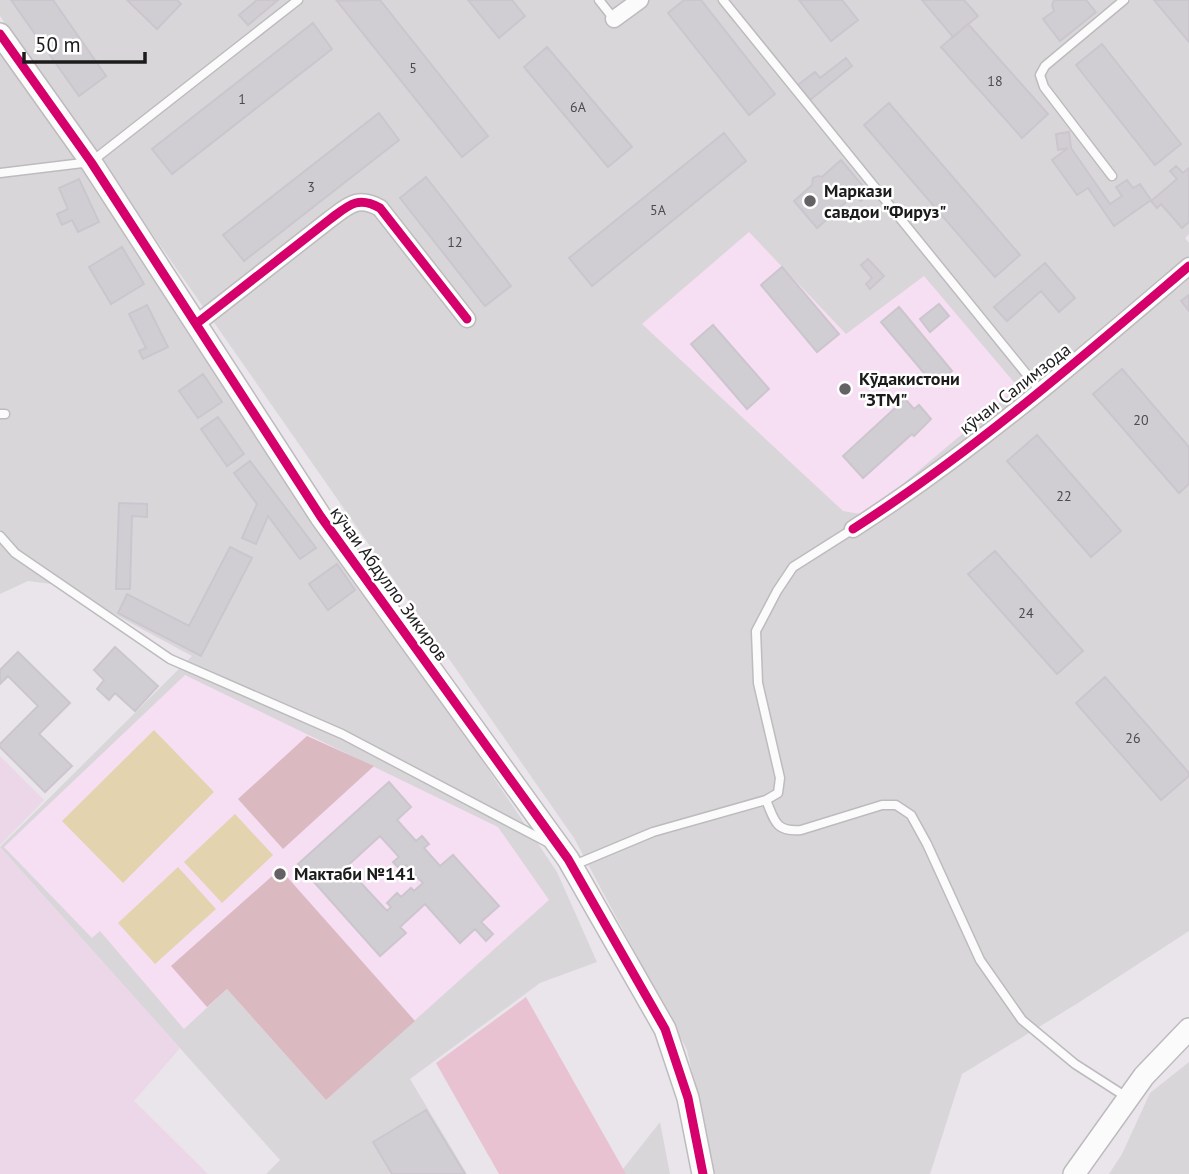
<svg xmlns="http://www.w3.org/2000/svg" width="1189" height="1174" font-family="'PT Sans',sans-serif">
	<rect width="100%" height="100%" fill="#eae4eb"/>
	<!-- residential -->
	<path fill="#d9d6da" d="M 0,0 L 1189,0 L 1189,234 L 1185,238 L 1189,243 L 1189,931 L 1078,1003 L 962,1074 L 930,1174 L 715,1174 L 687,1050 L 574,838 L 0,16 Z
		M 0,49 L 84,168 L 557,872 L 597,962 L 540,983 L 410,1079 L 467,1174 L 266,1174 L 280,1160 L 0,847 L 192,656 L 60,585 L 28,581 L 0,594 Z
		M 1189,1062 L 1189,1174 L 1109,1174 L 1122,1154 L 1150,1093 Z
		M 660,1122 L 670,1174 L 619,1174 Z"/>
	<!-- education -->
	<path fill="#f6def3" d="M 749,232 L 846,334 L 924,276 L 1018,387 L 866,515 L 843,511 L 642,324 Z
		M 185,675 L 498,827 L 549,900 L 326,1100 L 227,989 L 184,1029 L 100,931 L 92,938 L 4,847 Z"/>
	<!-- farmland -->
	<path fill="#ecd7e8" d="M 0,756 L 44,800 L 0,845 Z
		M 0,847 L 180,1048 L 134,1101 L 208,1174 L 0,1174 Z"/>
	<!-- grass -->
	<path fill="#e9c2d2" d="M 526,997 L 626,1174 L 499,1174 L 436,1063 Z"/>
	<!-- forest -->
	<path fill="#dab9c1" d="M 307,736 L 374,766 L 283,849 L 238,799 Z
		M 280,869 L 415,1021 L 326,1100 L 227,989 L 207,1007 L 171,966 Z"/>
	<!-- pitch -->
	<path fill="#e3d4af" d="M 154,730 L 214,792 L 123,883 L 62,821 Z
		M 235,814 L 273,855 L 222,903 L 184,862 Z
		M 178,867 L 216,909 L 155,964 L 118,923 Z"/>
	<!-- parking -->
	<path fill="#d9d6d9" d="M 1177,508 L 1189,522 L 1189,692 L 1169,709 L 1073,597 Z"/>
	<!-- building -->
	<path fill="#d1ced3" stroke="#cbc6ce" stroke-width="2" fill-rule="evenodd" d="M 11,0 L 53,0 L 106,76 L 79,96 Z
		M 127,0 L 177,0 L 181,4 L 157,29 Z
		M 257,0 L 278,0 L 248,25 L 239,15 Z
		M 380,0 L 488,136 L 462,157 L 337,1 Z
		M 468,0 L 512,0 L 525,16 L 499,38 Z
		M 684,0 L 701,0 L 775,94 L 749,115 L 668,13 Z
		M 799,0 L 842,0 L 858,20 L 831,41 Z
		M 922,0 L 964,0 L 978,16 L 953,37 Z
		M 1054,0 L 1086,0 L 1096,12 L 1060,41 L 1043,19 L 1054,11 L 1052,5 Z
		M 1154,0 L 1189,0 L 1189,42 Z
		M 313,23 L 332,49 L 172,174 L 152,149 Z
		M 968,24 L 1048,114 L 1022,138 L 941,47 Z
		M 1102,44 L 1181,144 L 1155,165 L 1076,65 Z
		M 547,47 L 632,147 L 608,167 L 524,67 Z
		M 846,58 L 852,66 L 810,100 L 798,85 L 815,72 L 820,78 Z
		M 889,103 L 1020,255 L 995,277 L 864,125 Z
		M 379,113 L 399,140 L 244,261 L 223,235 Z
		M 1069,132 L 1071,148 L 1110,204 L 1122,196 L 1116,187 L 1127,180 L 1133,188 L 1140,184 L 1151,200 L 1114,226 L 1088,188 L 1077,195 L 1052,160 L 1068,148 L 1058,150 L 1056,134 Z
		M 724,133 L 746,161 L 592,286 L 569,258 Z
		M 841,160 L 867,191 L 868,195 L 861,201 L 853,196 L 817,228 L 794,201 L 812,185 L 813,178 L 818,176 L 822,177 Z
		M 1176,166 L 1183,173 L 1189,168 L 1189,222 L 1182,228 L 1161,204 L 1157,208 L 1151,201 L 1177,179 L 1170,171 Z
		M 426,177 L 511,286 L 485,306 L 400,198 Z
		M 79,179 L 99,222 L 78,232 L 72,220 L 62,225 L 57,214 L 68,209 L 59,188 Z
		M 122,247 L 144,284 L 111,304 L 89,267 Z
		M 868,259 L 884,276 L 870,289 L 866,284 L 872,278 L 861,265 Z
		M 1045,263 L 1075,298 L 1059,312 L 1041,291 L 1007,321 L 994,307 Z
		M 782,267 L 839,334 L 817,352 L 761,285 Z
		M 1189,295 L 1189,311 L 1181,301 Z
		M 939,304 L 949,316 L 930,332 L 920,319 Z
		M 147,305 L 168,347 L 143,359 L 139,351 L 146,348 L 129,314 Z
		M 899,307 L 952,371 L 935,386 L 881,322 Z
		M 713,325 L 769,389 L 747,409 L 691,344 Z
		M 1122,369 L 1189,447 L 1189,484 L 1179,493 L 1093,394 Z
		M 203,374 L 222,402 L 198,418 L 179,391 Z
		M 905,399 L 914,409 L 919,405 L 931,419 L 914,436 L 912,434 L 863,478 L 843,456 Z
		M 218,417 L 244,454 L 227,466 L 201,429 Z
		M 1037,435 L 1121,531 L 1091,557 L 1007,461 Z
		M 250,461 L 316,548 L 300,559 L 268,516 L 256,544 L 242,538 L 257,504 L 234,473 Z
		M 119,503 L 147,504 L 147,517 L 132,516 L 130,589 L 116,589 Z
		M 230,547 L 252,558 L 201,656 L 118,613 L 127,594 L 189,626 Z
		M 995,551 L 1083,651 L 1057,674 L 968,574 Z
		M 337,564 L 355,590 L 328,610 L 309,584 Z
		M 115,647 L 158,686 L 135,711 L 115,693 L 109,700 L 97,689 L 104,680 L 94,670 Z
		M 18,652 L 70,703 L 39,734 L 72,766 L 45,792 L 0,747 L 0,744 L 38,706 L 8,676 L 0,684 L 0,670 Z
		M 1105,677 L 1189,773 L 1189,776 L 1161,800 L 1076,703 Z
		M 389,782 L 411,807 L 397,820 L 416,841 L 422,836 L 429,844 L 424,848 L 440,866 L 453,855 L 499,906 L 481,922 L 493,934 L 486,941 L 475,929 L 460,943 L 425,904 L 400,927 L 406,933 L 380,956 L 298,864 ZM 380,836 L 399,857 L 393,862 L 401,870 L 406,865 L 423,883 L 414,891 L 411,888 L 401,897 L 397,893 L 387,903 L 391,907 L 387,911 L 346,867 Z
		M 426,1110 L 465,1174 L 392,1174 L 373,1142 Z"/>
	<g fill="none" stroke-linecap="round" stroke-linejoin="round">
		<defs>
			<path id="service" d="M 599,0 L 614,19
				M 723,0 L 1041,392
				M 0,173 L 91,162 L 298,0
				M 1112,176 L 1044,87 L 1040,75 L 1045,66 L 1124,0
				M 0,414 L 5,414
				M 0,536 L 15,553 L 170,659 L 342,734 L 547,842
				M 766,800 C 775,821 775,832 801,830 L 882,805 L 896,805 L 911,815 L 927,844 L 980,960 L 1022,1020 L 1075,1064 L 1128,1098
				M 574,865 L 653,832 L 766,800 L 778,793 L 780,778 L 758,683 L 756,631 L 777,591 L 793,567 L 853,529"/>
			<path id="minor" d="M 614,19 L 640,0
				M 196,324 L 329,220 C 348,206 357,195 380,208 L 467,319
				M 853,529 C 973,452 1081,358 1189,266"/>
			<path id="tertiary" d="M 0,34 L 91,162 L 321,517 L 568,859 L 665,1029 L 688,1098 L 703,1174
				M 1074,1174 L 1144,1076 L 1189,1029"/>
		</defs>
		<!-- service casing -->
		<use href="#service" stroke="#bdbbbe" stroke-width="11"/>
		<!-- minor casing -->
		<use href="#minor" stroke="#bdbbbe" stroke-width="19"/>
		<!-- tertiary casing -->
		<use href="#tertiary" stroke="#bdbbbe" stroke-width="24"/>
		<!-- service -->
		<use href="#service" stroke="#fcfbfc" stroke-width="8"/>
		<!-- minor -->
		<use href="#minor" stroke="#fcfbfc" stroke-width="16"/>
		<!-- tertiary -->
		<use href="#tertiary" stroke="#fcfbfc" stroke-width="21"/>
		<defs>
			<path id="cycleway" d="M 0,34 L 91,162 L 321,517 L 568,859 L 665,1029 L 688,1098 L 703,1174
				M 196,324 L 329,220 C 348,206 357,195 380,208 L 467,319
				M 853,529 C 973,452 1081,358 1189,266"/>
		</defs>
		<!-- cycleway casing -->
		<use href="#cycleway" stroke="#fff" stroke-width="13"/>
		<!-- cycleway -->
		<use href="#cycleway" stroke="#d6006c" stroke-width="9"/>
	</g>
	<!-- markers -->
	<g fill="#646264" stroke="#fff" stroke-width="2.5">
		<circle cx="810" cy="201" r="7"/>
		<circle cx="845" cy="389" r="7"/>
		<circle cx="280" cy="874" r="7"/>
	</g>
	<g text-anchor="middle" stroke-width="5" stroke-linejoin="round" paint-order="stroke">
		<!-- number labels -->
		<g font-size="14" fill="#4b4a4c">
			<text x="413" y="73">5</text>
			<text x="995" y="86">18</text>
			<text x="242" y="104">1</text>
			<text x="578" y="112">6А</text>
			<text x="311" y="192">3</text>
			<text x="658" y="215">5А</text>
			<text x="455" y="247">12</text>
			<text x="1141" y="425">20</text>
			<text x="1064" y="501">22</text>
			<text x="1026" y="618">24</text>
			<text x="1133" y="743">26</text>
		</g>
		<!-- poi labels -->
		<g font-size="18" font-weight="bold" fill="#1c1c1c" stroke="#fff" text-anchor="start">
			<text x="824" y="197">Маркази<tspan x="824" dy="21">савдои "Фируз"</tspan></text>
			<text x="859" y="385">Кӯдакистони<tspan x="859" dy="21">"ЗТМ"</tspan></text>
			<text x="294" y="880">Мактаби №141</text>
		</g>
		<!-- street labels -->
		<g font-size="18" fill="#1c1c1c" stroke="#fff">
			<text transform="translate(1015 389) rotate(-38)" y="6">кӯчаи Салимзода</text>
			<text transform="translate(389 584) rotate(54)" y="6">кӯчаи Абдулло Зикиров</text>
		</g>
	</g>
	<!-- scale -->
	<path d="M24 52v10h121v-10" fill="none" stroke="#1c1c1c" stroke-width="3.5"/>
	<text x="35" y="52" font-size="21" fill="#1c1c1c" stroke="#ffffff" stroke-width="5" paint-order="stroke">50 m</text>
</svg>
